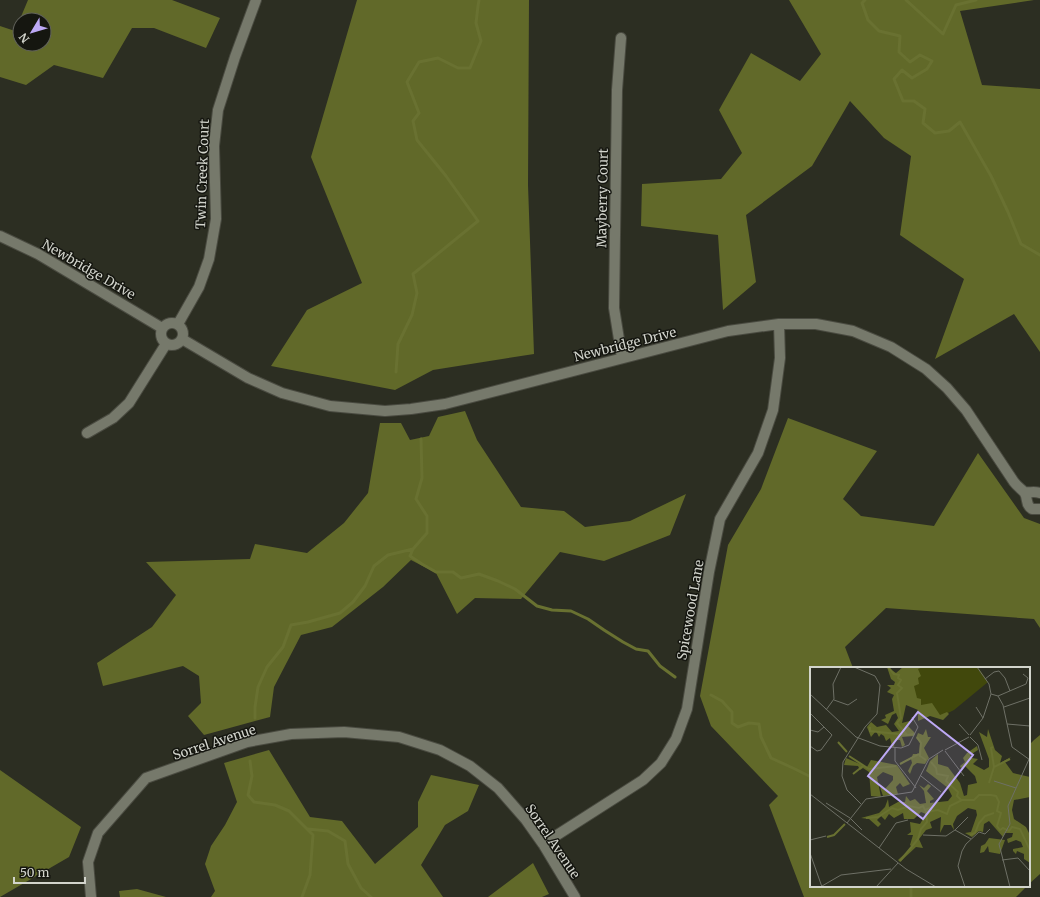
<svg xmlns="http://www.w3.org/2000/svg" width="1040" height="897" font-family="Merriweather,serif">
	<rect width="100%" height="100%" fill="#2c2e22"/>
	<!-- forest -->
	<path fill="#616929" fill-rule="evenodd" d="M 28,0 L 172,0 L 220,18 L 206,48 L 154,28 L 132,28 L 103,78 L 54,65 L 26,85 L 0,77 L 0,26 L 15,31 ZM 20,20 L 44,20 L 44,44 L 20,44 Z
		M 357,0 L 529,0 L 528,185 L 534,354 L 433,370 L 395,390 L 271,366 L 307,310 L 362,283 L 311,157 Z
		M 789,0 L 1034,0 L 960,11 L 982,85 L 1040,89 L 1040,352 L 1014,314 L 935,359 L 964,279 L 900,235 L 911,156 L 884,138 L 850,101 L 812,166 L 746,215 L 756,282 L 723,310 L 718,235 L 641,226 L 642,184 L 721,179 L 742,153 L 719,110 L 751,53 L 800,81 L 821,54 Z
		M 465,411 L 477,440 L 521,507 L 564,511 L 585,527 L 630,521 L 686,494 L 670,535 L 604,561 L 560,552 L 521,599 L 475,598 L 457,614 L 436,573 L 411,560 L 383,587 L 332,627 L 301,635 L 274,687 L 270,717 L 204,735 L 188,716 L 201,703 L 199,676 L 183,666 L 103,686 L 97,663 L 152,627 L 176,595 L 146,562 L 250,559 L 255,544 L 307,553 L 344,523 L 368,493 L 380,423 L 401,423 L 410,440 L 429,436 L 438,417 Z
		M 788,418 L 877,451 L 843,499 L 861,516 L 934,526 L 978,453 L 1024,518 L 1040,524 L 1040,628 L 1034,619 L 886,608 L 845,647 L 853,668 L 811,668 L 811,886 L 1027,886 L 1016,897 L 804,897 L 769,805 L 778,796 L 711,726 L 700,696 L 728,545 L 761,489 Z
		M 1040,735 L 1040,874 L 1029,884 L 1029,745 L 1034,740 Z
		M 269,750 L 310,817 L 342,821 L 375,864 L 418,827 L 418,802 L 431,775 L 479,785 L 468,811 L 445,825 L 421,865 L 443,897 L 211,897 L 215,891 L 205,864 L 211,846 L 225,825 L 237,802 L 224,763 Z
		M 0,770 L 81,827 L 69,857 L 0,897 Z
		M 533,863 L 549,894 L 542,897 L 488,897 Z
		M 137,889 L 166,897 L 120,897 L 119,891 Z"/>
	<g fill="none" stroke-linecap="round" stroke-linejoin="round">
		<!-- stream -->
		<path stroke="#697131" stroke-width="3" d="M 865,0 L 862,3 L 868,20 L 879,31 L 900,36 L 899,52 L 910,62 L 920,55 L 932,61 L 927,69 L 912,78 L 902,70 L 894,79 L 903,101 L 914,101 L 925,109 L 923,123 L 935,133 L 949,131 L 960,122 L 991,176 L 1008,212 L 1021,244 L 1040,255
			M 906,0 L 943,34 L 956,5 L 976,0
			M 396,372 L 398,344 L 412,315 L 417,293 L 413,274 L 478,221 L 446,176 L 417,140 L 413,121 L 419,113 L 407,82 L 419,62 L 438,58 L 458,68 L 470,68 L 481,41 L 476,23 L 478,6 L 479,0
			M 413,549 L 410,556 L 422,564 L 436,572 L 453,572 L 461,578 L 479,574 L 498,581 L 515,589 L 537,606 L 552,610 L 571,611 L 588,619 L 604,630 L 623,642 L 636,649 L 648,651 L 660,666 L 675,677
			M 711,695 L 722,701 L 732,712 L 732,723 L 738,727 L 749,723 L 759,724 L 761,737 L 771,758 L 795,769 L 811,777
			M 255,718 L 255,707 L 258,687 L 267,667 L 283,647 L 291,625 L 308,622 L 340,613 L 353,602 L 365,586 L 374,566 L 388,555 L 413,549 L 427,533 L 427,516 L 416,499 L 422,478 L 421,439
			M 250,761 L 252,776 L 248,795 L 254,802 L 275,805 L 289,811 L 313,835 L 310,875 L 302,897
			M 308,829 L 328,831 L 345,841 L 348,864 L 361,888 L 371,897
			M 911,897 L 911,886"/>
		<defs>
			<path id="minor" d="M 621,38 L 617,90 L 614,308 L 622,358
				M 0,236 L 38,254 L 162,328
				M161 334a11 11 0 1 1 22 0a11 11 0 1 1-22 0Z
				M 178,324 L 199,287 L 209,259 L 216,219 L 214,146 L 218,110 L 235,57 L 256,0
				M 182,339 L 248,378 L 282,393 L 330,406 L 385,411 L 411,409 L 445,404 L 728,331 L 779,324 L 816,324 L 853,331 L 891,347 L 926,369 L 947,388 L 966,410 L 1014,482 C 1017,486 1021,489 1024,492 C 1029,498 1024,504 1032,509 L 1040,509
				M 87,433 L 113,418 L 129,403 L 166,344
				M 1024,492 C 1029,493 1035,491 1040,493
				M 543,844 L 643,780 L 661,763 L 676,739 L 687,709 L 709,572 L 720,519 L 758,453 L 773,410 L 780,358 L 779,324
				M 91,897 L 88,862 L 98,833 L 146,778 L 247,742 L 291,734 L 344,732 L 399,737 L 440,750 L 470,766 L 498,788 L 526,820 L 543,844 L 575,897"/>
		</defs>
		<!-- minor casing -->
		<use href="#minor" stroke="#4a4b41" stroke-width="12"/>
		<!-- minor -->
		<use href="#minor" stroke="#76796b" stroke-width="10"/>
	</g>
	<g text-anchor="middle" stroke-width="3" stroke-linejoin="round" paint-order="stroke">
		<!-- street labels -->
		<g font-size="13" fill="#d2d4cc" stroke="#151610">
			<text transform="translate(202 174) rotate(-88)" y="5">Twin Creek Court</text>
			<text transform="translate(602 198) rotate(-89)" y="5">Mayberry Court</text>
			<text transform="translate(89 269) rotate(30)" y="5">Newbridge Drive</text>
			<text transform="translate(625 344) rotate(-14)" y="5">Newbridge Drive</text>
			<text transform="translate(690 610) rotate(-80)" y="5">Spicewood Lane</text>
			<text transform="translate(214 742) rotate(-18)" y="5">Sorrel Avenue</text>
			<text transform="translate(553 841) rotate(56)" y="5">Sorrel Avenue</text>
		</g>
	</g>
	<!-- overview -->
	<g transform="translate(810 667)">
		<rect width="220" height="220" fill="#2c2e22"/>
		<path d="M 96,0 L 168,0 L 178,15 L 144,43 L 130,50 L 110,42 Z" fill="#41480c"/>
		<path d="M 77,0 L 86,6 L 93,0 L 113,0 L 108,2 L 111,9 L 108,11 L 109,17 L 104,19 L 107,31 L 111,32 L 111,38 L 122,36 L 130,48 L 137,45 L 139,47 L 133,53 L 120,49 L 108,54 L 108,43 L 96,38 L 92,56 L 103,53 L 98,59 L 105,66 L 104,69 L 92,70 L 95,78 L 92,80 L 90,73 L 85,73 L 84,80 L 82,79 L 80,71 L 76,74 L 74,69 L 71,67 L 69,70 L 66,64 L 61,70 L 57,60 L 61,55 L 67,60 L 76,58 L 82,65 L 89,64 L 84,57 L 88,51 L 86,46 L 82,48 L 78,57 L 71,53 L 76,51 L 75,48 L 84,44 L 82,32 L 84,28 L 77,25 L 81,21 L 77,18 L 84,18 L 85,15 L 81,12 ZM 116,62 L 118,70 L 121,70 L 114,81 L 119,91 L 115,97 L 107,96 L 103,99 L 100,107 L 98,104 L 102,96 L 101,92 L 103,87 L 109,87 L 110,76 L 106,71 L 108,66 L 113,68 ZM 178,62 L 185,83 L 192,89 L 190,96 L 201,90 L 195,95 L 203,106 L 220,110 L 220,130 L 204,133 L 202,143 L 204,152 L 216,160 L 220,168 L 220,196 L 214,192 L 214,187 L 207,184 L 206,187 L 203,184 L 203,182 L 213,180 L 211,175 L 206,173 L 198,176 L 197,172 L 202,170 L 203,166 L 195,166 L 193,170 L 179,154 L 174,157 L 173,165 L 169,164 L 162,170 L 155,166 L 161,165 L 167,148 L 166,143 L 158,141 L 147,149 L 143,157 L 144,163 L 141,158 L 134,158 L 130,166 L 131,150 L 120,155 L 122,161 L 116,163 L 109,172 L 113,181 L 106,180 L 90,195 L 88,193 L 102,180 L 100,178 L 103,168 L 97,168 L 101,165 L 100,155 L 110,157 L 116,147 L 111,145 L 104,152 L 94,152 L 93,146 L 84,151 L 79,147 L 75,153 L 71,149 L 67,153 L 71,157 L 68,160 L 59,152 L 51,151 L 69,146 L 75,140 L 78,132 L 79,140 L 88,135 L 95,135 L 96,129 L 100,134 L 105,132 L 110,137 L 116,136 L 114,124 L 109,118 L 114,121 L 118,117 L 121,119 L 117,124 L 124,132 L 120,134 L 120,136 L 138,134 L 142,129 L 138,121 L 116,104 L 120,94 L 128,87 L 128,97 L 138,100 L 150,116 L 154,129 L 157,128 L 158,118 L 167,116 L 165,109 L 155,99 L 151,101 L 150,99 L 155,95 L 153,91 L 157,86 L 167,79 L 168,83 L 160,88 L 162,91 L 168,92 L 163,97 L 174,103 L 179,100 L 179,92 L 169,65 L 177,70 ZM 36,91 L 57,100 L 61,93 L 87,98 L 100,117 L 93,120 L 90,116 L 86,120 L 88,127 L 73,129 L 70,120 L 75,122 L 83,113 L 83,109 L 73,105 L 67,110 L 71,130 L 61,129 L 59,105 L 53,101 L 50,103 L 48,99 L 34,98 ZM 179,171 L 195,173 L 190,187 L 179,185 L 178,179 L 174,185 L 170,186 L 171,179 L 175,177 Z" fill="#616929"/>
		<path fill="none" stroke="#697131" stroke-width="2" d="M 78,0 L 84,7 L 89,8 L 88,11 L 91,13 L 88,18 L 92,21 L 87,26 L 91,51 L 87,56 L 97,68 L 104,67M 60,60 L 60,64 L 97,68M 107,70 L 111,76 L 110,89 L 116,93M 28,75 L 37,85M 183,80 L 181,81 L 184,100M 39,89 L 59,102 L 86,99M 121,95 L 126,101 L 127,107 L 138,109 L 136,114 L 148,125 L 147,129 L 151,133M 90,97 L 109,87M 43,107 L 53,99M 179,116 L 184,100 L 200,92M 56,151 L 68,150 L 82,141 L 88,143 L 99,139 L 109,141 L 113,139 L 115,143 L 120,141 L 122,144 L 128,143 L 137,147 L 140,139 L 152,133 L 164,133 L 169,128 L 181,128 L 186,129 L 189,135 L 187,144 L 191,146 L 187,159 L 190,163 L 193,161 L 199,164 L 202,160 L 210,162 L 220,183M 160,168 L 165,166 L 169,156 L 175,149 L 184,146M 17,170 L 24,168 L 35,157M 90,194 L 108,172 L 111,162 L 117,155 L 116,145 L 122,144"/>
		<path fill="none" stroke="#6e7066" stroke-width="1" d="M 44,0 L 65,9 L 70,18 L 67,47 L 55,60 L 33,95 L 32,109 L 37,123 L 51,137M 175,12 L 184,5 L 189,4 L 195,11 L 200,24M 0,27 L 46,70 L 70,79 L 91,81 L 99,78 L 108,60 L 102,50M 181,27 L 188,29 L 193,38 L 202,80 L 220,93M 188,29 L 216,17 L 218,11 L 213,7M 24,33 L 38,38 L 47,32M 166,40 L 173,51M 194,40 L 220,31M 16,43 L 24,32 L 23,17 L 31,0M 0,46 L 22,68 L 11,83 L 7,84 L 0,79M 149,57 L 159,68M 197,57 L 220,59M 0,63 L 8,65 L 14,60M 160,68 L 173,51 L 181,27 L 179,17 L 167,0M 160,70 L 168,78 L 172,93M 85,81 L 85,94 L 106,121M 135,83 L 159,70M 135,84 L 154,109M 111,109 L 131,125M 184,114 L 206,121M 0,127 L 96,202 L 126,220M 16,136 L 40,151 L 52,163M 37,156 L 56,132 L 102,125 L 119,92 L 133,83M 145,163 L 158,150M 113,168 L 136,169 L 145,163 L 161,172M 0,173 L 16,169M 69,181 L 86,156 L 98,153M 0,186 L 12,220M 192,193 L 208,191 L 220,204M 12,219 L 31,208 L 81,202M 66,220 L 88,196M 155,220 L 148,199 L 152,184 L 156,177 L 169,165 L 175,167 L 180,162M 200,220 L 189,177 L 200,157 L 198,139 L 220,90"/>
		<path fill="#bda9f5" fill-opacity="0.15" stroke="#bda9f5" stroke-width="2" d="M 108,45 L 163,88 L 113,152 L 58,109 Z"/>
		<rect width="220" height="220" fill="none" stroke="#d2d4cc" stroke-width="2"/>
	</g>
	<!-- north arrow -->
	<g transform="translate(32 32) rotate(232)"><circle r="19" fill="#151610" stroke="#61625b"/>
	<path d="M0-3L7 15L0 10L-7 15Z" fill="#bda9f5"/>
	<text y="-6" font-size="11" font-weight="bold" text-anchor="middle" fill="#d2d4cc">N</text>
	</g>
	<!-- scale -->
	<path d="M14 877v6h71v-6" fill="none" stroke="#d2d4cc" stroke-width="2"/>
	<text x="20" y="877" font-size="12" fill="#d2d4cc" stroke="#151610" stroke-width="3" paint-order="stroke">50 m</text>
</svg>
